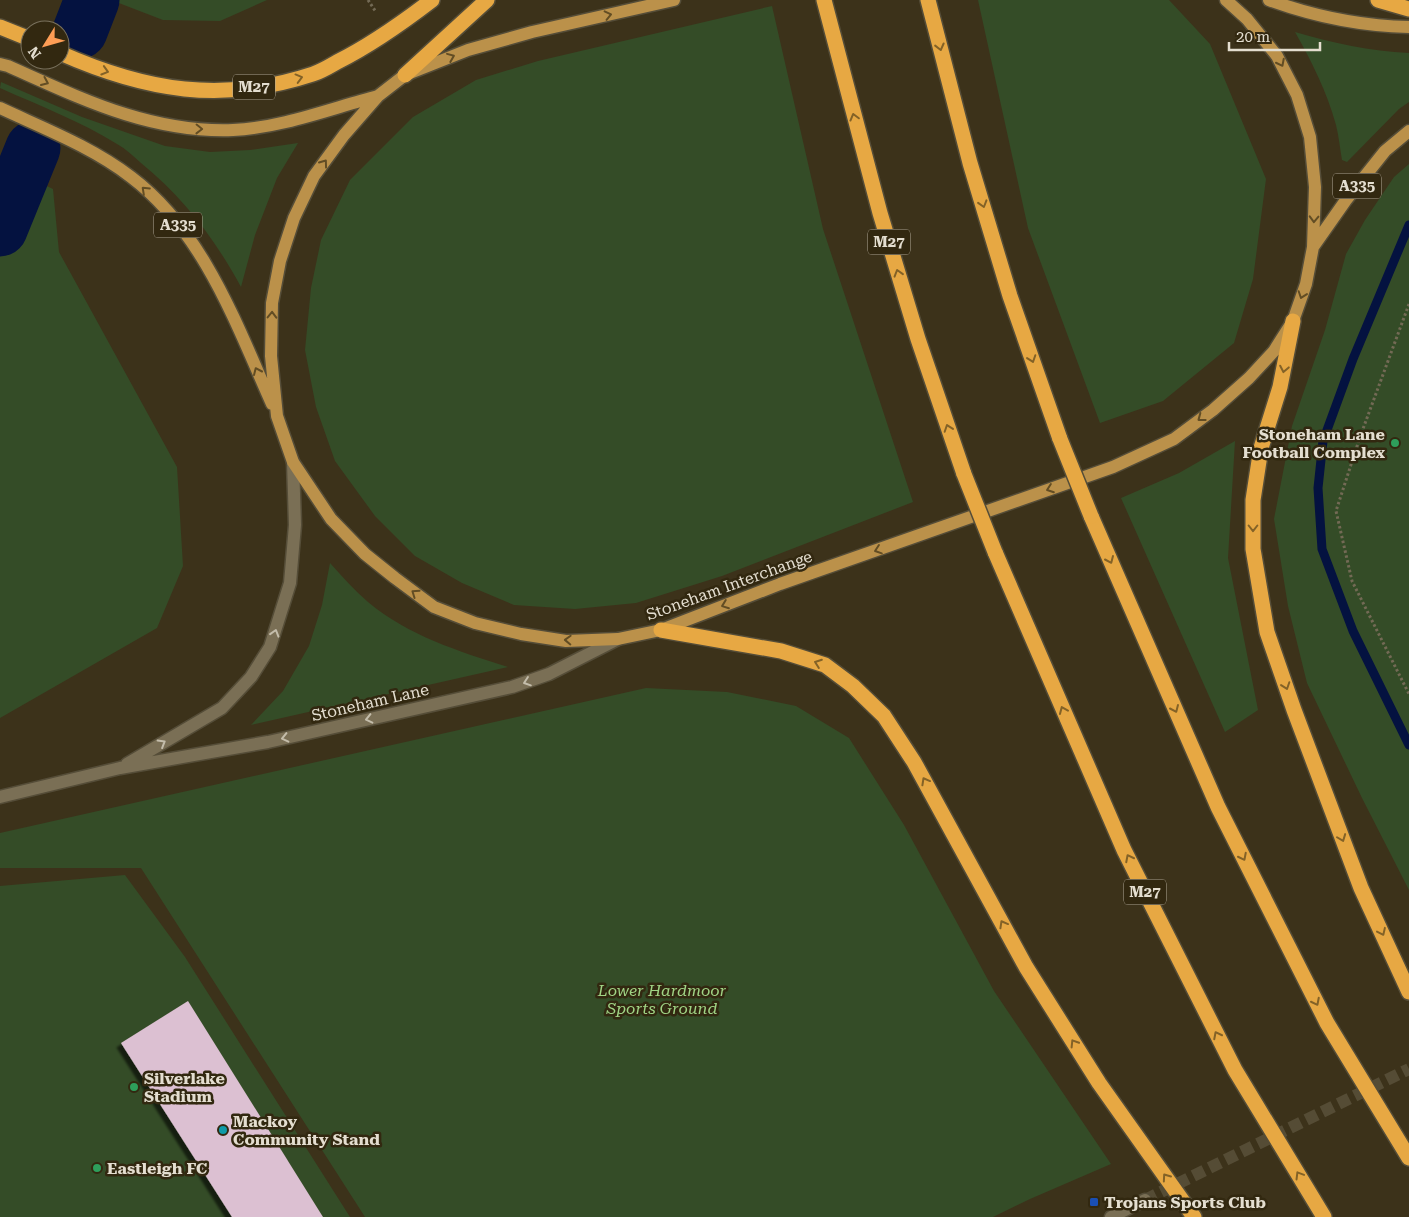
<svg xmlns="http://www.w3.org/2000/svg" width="1409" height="1217" font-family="'Roboto Serif',serif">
	<defs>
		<filter id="shadow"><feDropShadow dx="-4.5" dy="4.5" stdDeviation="1" flood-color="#0009"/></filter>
	</defs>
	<rect width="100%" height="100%" fill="#3c321a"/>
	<!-- green -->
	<path fill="#344c27" d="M 111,0 L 267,0 L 220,21 L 163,20 Z
		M 978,0 L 1169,0 L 1210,44 L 1266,179 L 1253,279 L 1234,343 L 1163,401 L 1100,423 L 1028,228 Z
		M 772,6 L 823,229 L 913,502 L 722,576 L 636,603 L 575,609 L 514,605 L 462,583 L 415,556 L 375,516 L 335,461 L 316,407 L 305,350 L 311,288 L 321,240 L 350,180 L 413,117 L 476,80 L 538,61 Z
		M 1295,32 C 1333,43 1370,51 1409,53 L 1409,102 L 1399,109 L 1347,162 L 1342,160 C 1340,149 1339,137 1336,125 C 1327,92 1312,62 1295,32 Z
		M 1,82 L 82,117 L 165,146 L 210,152 L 250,150 L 298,143 L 277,178 L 255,235 L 241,287 C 215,239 183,197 141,163 C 133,156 126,149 117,144 C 80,121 40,106 0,88 Z
		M 0,164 L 53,189 L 59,252 L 177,467 L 183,566 L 157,628 L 0,718 Z
		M 1409,164 L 1409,890 L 1362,798 L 1307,683 L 1288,606 L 1274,519 L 1292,426 L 1325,330 L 1346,254 L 1365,220 L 1394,177 Z
		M 1235,441 L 1228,558 L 1258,710 L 1225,732 L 1121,498 L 1179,473 Z
		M 330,563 C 342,576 354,590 368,602 C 409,636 458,651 508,667 L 251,725 L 283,691 L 309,646 L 322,605 Z
		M 646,688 L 727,692 L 796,706 L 849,738 L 904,825 L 994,991 L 1111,1164 L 1030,1199 L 993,1217 L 365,1217 L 141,868 L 0,868 L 0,833 Z
		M 125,875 L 185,957 L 350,1217 L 0,1217 L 0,886 Z"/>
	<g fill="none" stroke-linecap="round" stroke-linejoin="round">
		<!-- stream -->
		<path stroke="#041240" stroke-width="9" d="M 1409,225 L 1353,359 L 1323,441 L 1318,488 L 1322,549 L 1353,631 L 1409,745"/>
		<!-- river -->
		<path stroke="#041240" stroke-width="55" d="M 80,31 L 92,0
			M 0,229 L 33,148"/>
	</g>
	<!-- building -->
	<path fill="#dcc0d2" filter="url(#shadow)" d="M 188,1001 L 323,1217 L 232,1217 L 121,1043 Z"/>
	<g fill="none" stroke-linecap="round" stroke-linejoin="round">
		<!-- tertiary-tunnel -->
		<path stroke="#554c35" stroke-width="12" stroke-dasharray="12 6" stroke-linecap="butt" d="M 1145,1200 L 1409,1069"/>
		<defs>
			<path id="tertiary" d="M 127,764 L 222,708 L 251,677 L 270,647 L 290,583 L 295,525 L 293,462
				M 0,797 L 120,768 L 268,742 L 512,687 L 549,674 L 618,639
				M 1111,1217 L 1145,1200"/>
			<path id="primary" d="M 674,0 L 532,32 L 468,50 L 405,75 L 378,96 L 344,135 L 314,176 L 294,218 L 280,261 L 272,303 L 271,356 L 277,416 L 293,462 L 331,519 L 365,554 L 395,578 L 434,607 L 475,623 L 521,634 L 566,641 L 618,639 L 661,630 L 780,584 L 1113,467 L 1174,439 L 1213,410 L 1249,378 L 1274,351 L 1293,321 L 1306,284 L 1313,247 L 1315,187 L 1310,137 L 1297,95 L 1277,56 L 1247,19 L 1226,0
				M 1269,0 C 1313,16 1362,26 1409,27
				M 0,64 L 8,66 C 82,99 150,133 233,130 C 281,128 332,108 378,96
				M 0,108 C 45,129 92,147 131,177 C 204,232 236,324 272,404
				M 1313,247 L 1346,200 L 1385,151 L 1409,131"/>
			<path id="motorway" d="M 824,0 L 880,213 L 918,339 L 964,474
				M 928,0 L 970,163 L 1010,296 L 1060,439
				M 1378,0 L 1409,9
				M 0,27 L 30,39
				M 60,53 C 146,91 222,104 313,74 C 322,71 330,66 337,62 C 371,45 402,23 432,0
				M 405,75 L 487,0
				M 1293,321 L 1280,387 L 1261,448 L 1253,500 L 1253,549 L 1267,632 L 1294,710 L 1361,888 L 1409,992
				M 1091,516 L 1218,807 L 1327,1023 L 1409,1158
				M 995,552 L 1124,850 L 1235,1070 L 1324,1217
				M 661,630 L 781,651 L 825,665 L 853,686 L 884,716 L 914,762 L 1026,967 L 1099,1083 L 1194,1217"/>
		</defs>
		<!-- tertiary casing -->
		<use href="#tertiary" stroke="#554d38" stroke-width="15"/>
		<!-- primary casing -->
		<use href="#primary" stroke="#554d38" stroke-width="15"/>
		<!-- motorway casing -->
		<use href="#motorway" stroke="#554d38" stroke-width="18"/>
		<!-- path -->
		<path stroke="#736a55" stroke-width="3" stroke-dasharray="2.5 2.5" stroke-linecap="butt" d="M 368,0 L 376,12
			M 1409,304 L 1360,437 L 1336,511 L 1352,581 L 1409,694"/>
		<!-- tertiary -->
		<use href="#tertiary" stroke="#7a6f55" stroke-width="12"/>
		<!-- primary -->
		<use href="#primary" stroke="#bb914a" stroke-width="12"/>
		<!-- motorway -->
		<use href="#motorway" stroke="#e7a843" stroke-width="15"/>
		<defs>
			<path id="motorway-bridge" d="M 1060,439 L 1091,516
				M 964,474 L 995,552"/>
		</defs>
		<!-- motorway-bridge casing -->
		<use href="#motorway-bridge" stroke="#554d38" stroke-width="18" stroke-linecap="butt"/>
		<!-- motorway-bridge -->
		<use href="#motorway-bridge" stroke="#e7a843" stroke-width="15"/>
	</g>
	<!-- one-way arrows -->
	<defs><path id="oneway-chevron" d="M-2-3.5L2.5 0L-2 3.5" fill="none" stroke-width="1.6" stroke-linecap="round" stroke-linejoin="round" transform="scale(1.25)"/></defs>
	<g stroke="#624d24">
		<use href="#oneway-chevron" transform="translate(608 15) rotate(-13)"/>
		<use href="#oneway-chevron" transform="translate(451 57) rotate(-22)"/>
		<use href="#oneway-chevron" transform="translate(1281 63) rotate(63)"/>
		<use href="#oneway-chevron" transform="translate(45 82) rotate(24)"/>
		<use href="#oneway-chevron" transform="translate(199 129) rotate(1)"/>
		<use href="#oneway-chevron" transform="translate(324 163) rotate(-54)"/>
		<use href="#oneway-chevron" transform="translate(145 190) rotate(-137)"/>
		<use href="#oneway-chevron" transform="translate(1314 219) rotate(92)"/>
		<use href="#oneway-chevron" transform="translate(1302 295) rotate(109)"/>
		<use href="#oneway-chevron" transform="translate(272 315) rotate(-89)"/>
		<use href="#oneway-chevron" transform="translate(257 371) rotate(-114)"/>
		<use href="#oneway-chevron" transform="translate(1201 418) rotate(143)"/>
		<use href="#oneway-chevron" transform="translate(1050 489) rotate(160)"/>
		<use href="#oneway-chevron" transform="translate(878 550) rotate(161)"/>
		<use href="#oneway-chevron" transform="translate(415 593) rotate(-145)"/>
		<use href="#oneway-chevron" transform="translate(725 605) rotate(159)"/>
		<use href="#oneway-chevron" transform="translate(568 640) rotate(-178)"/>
	</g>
	<g stroke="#836227">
		<use href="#oneway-chevron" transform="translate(940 47) rotate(76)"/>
		<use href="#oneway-chevron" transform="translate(105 71) rotate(17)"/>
		<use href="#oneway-chevron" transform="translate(299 78) rotate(-15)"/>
		<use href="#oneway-chevron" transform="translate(854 117) rotate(-105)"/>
		<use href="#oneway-chevron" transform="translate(983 204) rotate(73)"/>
		<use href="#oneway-chevron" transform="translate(898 273) rotate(-107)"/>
		<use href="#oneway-chevron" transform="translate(1032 359) rotate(71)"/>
		<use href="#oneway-chevron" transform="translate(1284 369) rotate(101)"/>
		<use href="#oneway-chevron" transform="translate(948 428) rotate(-109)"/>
		<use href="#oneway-chevron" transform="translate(1253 528) rotate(90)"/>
		<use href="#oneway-chevron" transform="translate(1110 560) rotate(66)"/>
		<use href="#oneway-chevron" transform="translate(818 663) rotate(-160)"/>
		<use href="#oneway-chevron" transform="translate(1286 686) rotate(71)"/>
		<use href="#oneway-chevron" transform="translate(1175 709) rotate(66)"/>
		<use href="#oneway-chevron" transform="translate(1063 710) rotate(-113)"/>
		<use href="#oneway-chevron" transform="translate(925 781) rotate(-119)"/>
		<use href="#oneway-chevron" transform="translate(1342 838) rotate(69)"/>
		<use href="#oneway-chevron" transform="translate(1243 857) rotate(63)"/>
		<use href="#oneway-chevron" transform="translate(1129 858) rotate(-117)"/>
		<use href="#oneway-chevron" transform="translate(1003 924) rotate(-119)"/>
		<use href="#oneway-chevron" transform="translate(1382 932) rotate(65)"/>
		<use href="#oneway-chevron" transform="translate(1316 1002) rotate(63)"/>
		<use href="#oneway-chevron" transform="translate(1217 1035) rotate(-117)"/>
		<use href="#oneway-chevron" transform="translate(1074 1043) rotate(-122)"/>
		<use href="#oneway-chevron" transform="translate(1299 1175) rotate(-121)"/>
		<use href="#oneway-chevron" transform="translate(1166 1177) rotate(-125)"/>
	</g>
	<g stroke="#c4bdab">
		<use href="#oneway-chevron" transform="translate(275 633) rotate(-73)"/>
		<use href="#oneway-chevron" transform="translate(527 682) rotate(161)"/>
		<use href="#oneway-chevron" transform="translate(369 719) rotate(167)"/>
		<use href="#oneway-chevron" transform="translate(285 738) rotate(167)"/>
		<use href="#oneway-chevron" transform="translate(162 743) rotate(-31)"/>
	</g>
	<!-- markers -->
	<g fill="#2e9e5b" stroke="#322810" stroke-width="2">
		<circle cx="1395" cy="443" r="5"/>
		<circle cx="134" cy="1087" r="5"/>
		<circle cx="97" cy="1168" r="5"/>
	</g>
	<circle fill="#0f9aa8" stroke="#322810" stroke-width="2" cx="223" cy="1130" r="5"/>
	<rect fill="#1a4fb4" stroke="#322810" stroke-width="2" x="1089" y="1197" width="10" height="10" rx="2.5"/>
	<g text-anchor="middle" stroke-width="5" stroke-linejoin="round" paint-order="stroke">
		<!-- shield labels -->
		<g fill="#322810" stroke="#afa796" stroke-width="1">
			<rect x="233" y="74.5" width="42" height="25" rx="4"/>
			<rect x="1333" y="173.5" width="48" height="25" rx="4"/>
			<rect x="154" y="212.5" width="48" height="25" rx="4"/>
			<rect x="868" y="229.5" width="42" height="25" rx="4"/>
			<rect x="1124" y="879.5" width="42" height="25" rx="4"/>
		</g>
		<g font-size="15" font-weight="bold" fill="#e4ded0">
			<text x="254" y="92">M27</text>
			<text x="1357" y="191">A335</text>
			<text x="178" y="230">A335</text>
			<text x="889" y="247">M27</text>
			<text x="1145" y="897">M27</text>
		</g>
		<!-- poi labels -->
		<g font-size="16" font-weight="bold" fill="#e4ded0" stroke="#322810" text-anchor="start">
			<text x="1385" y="440" text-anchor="end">Stoneham Lane<tspan x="1385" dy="18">Football Complex</tspan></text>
			<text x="144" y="1084">Silverlake<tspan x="144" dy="18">Stadium</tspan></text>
			<text x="233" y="1127">Mackoy<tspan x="233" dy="18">Community Stand</tspan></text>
			<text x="107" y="1174">Eastleigh FC</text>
			<text x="1104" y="1208">Trojans Sports Club</text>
		</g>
		<!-- street labels -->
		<g font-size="16" fill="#e4ded0" stroke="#322810">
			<text transform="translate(729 585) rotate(-20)" y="6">Stoneham Interchange</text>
			<text transform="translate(370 702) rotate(-13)" y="6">Stoneham Lane</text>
		</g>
		<!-- park labels -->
		<g font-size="16" font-style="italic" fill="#a0d485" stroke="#322810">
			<text x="662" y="996">Lower Hardmoor<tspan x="662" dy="18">Sports Ground</tspan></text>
		</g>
	</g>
	<!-- north arrow -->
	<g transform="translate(45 45) rotate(233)"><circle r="24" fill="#322810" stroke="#79715d"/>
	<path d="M0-4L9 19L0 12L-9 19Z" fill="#fd9d55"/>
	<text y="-8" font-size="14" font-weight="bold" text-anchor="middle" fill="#e4ded0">N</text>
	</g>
	<!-- scale -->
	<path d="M1229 42v8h91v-8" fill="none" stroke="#e4ded0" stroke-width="2.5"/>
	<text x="1236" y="42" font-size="15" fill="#e4ded0" stroke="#322810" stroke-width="4" paint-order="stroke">20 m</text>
</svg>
